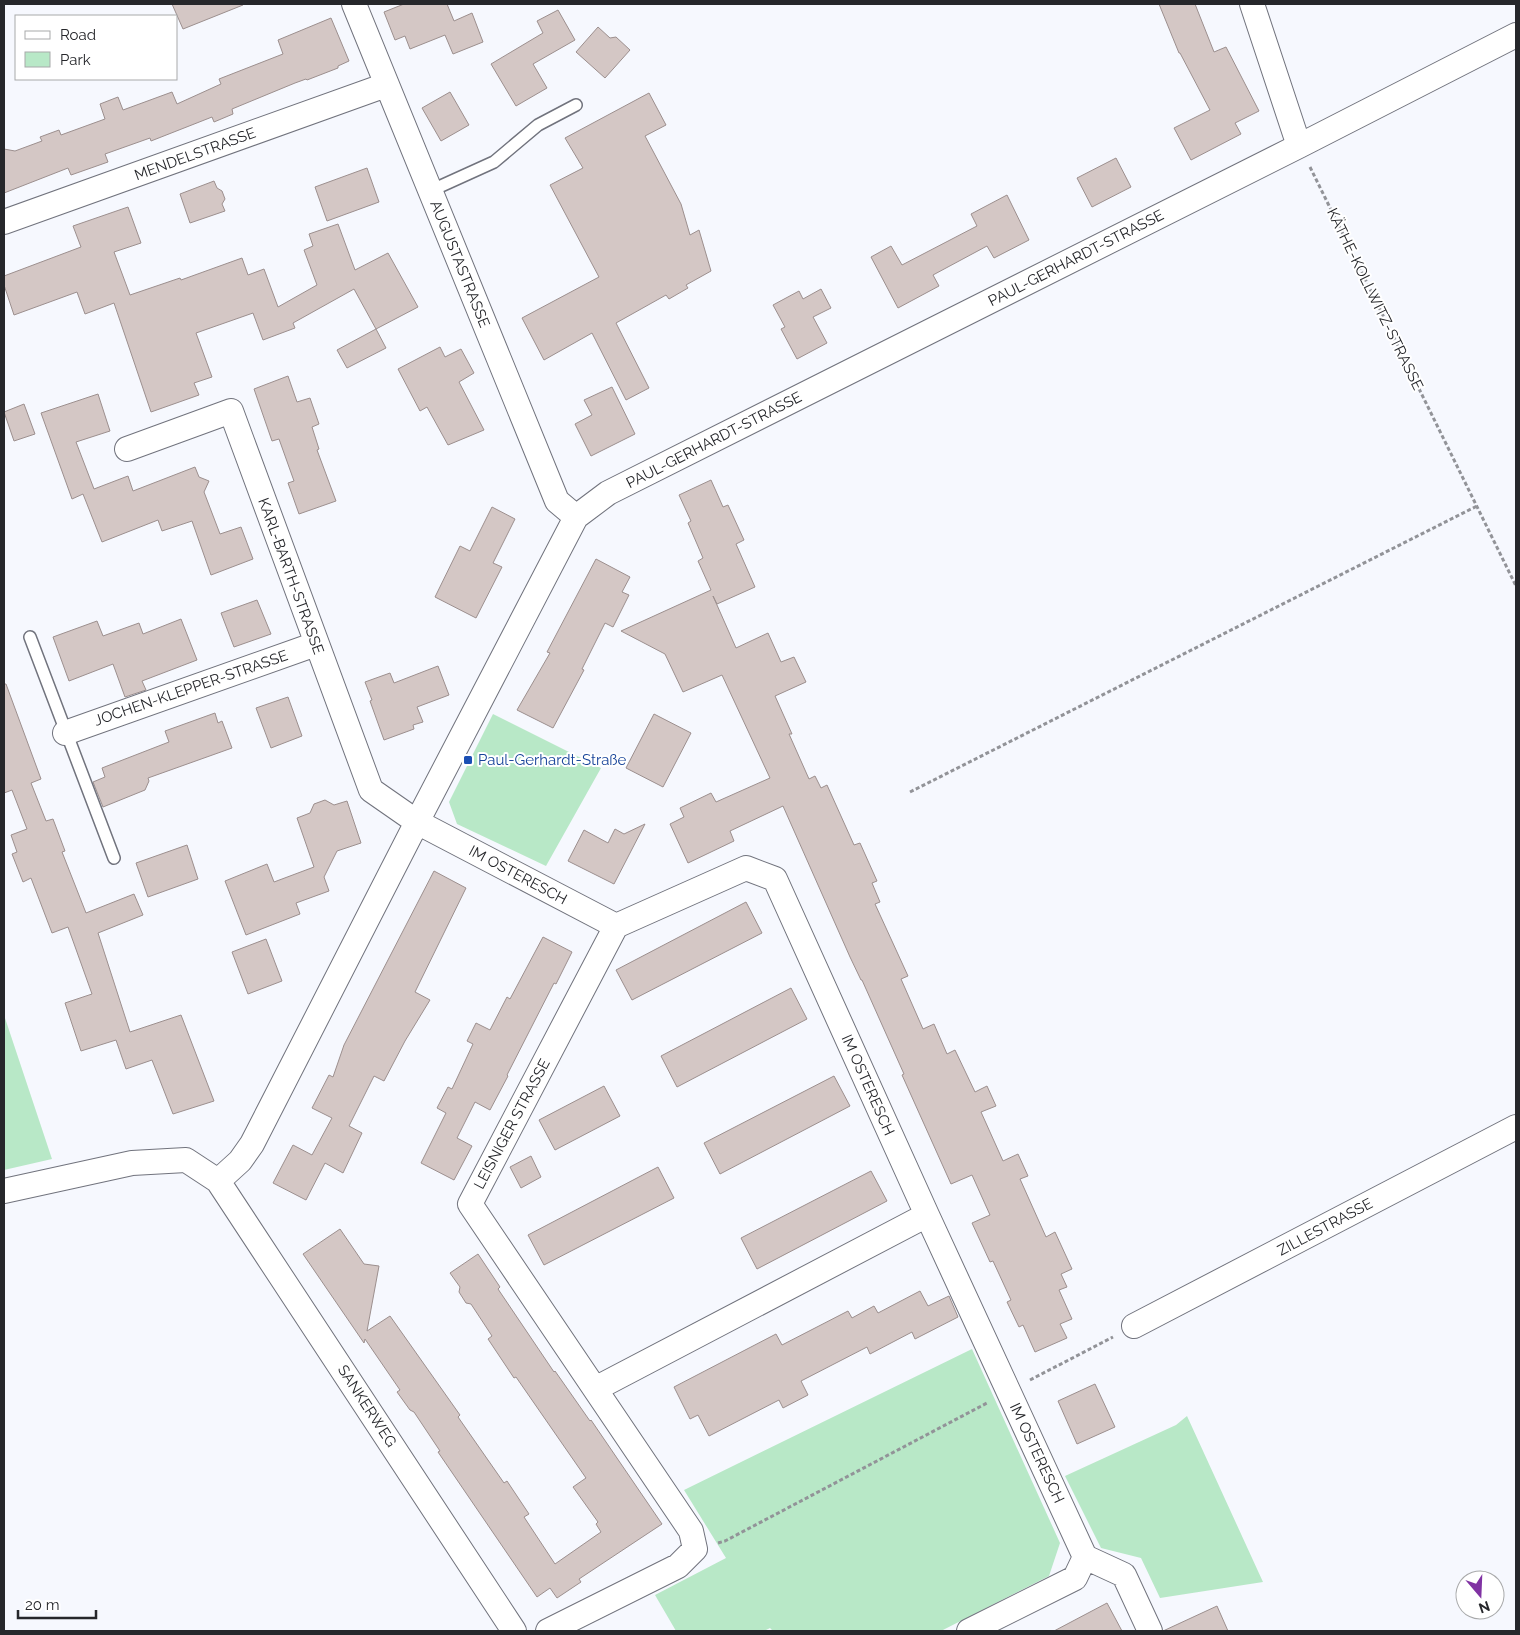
<svg xmlns="http://www.w3.org/2000/svg" width="1520" height="1635" font-family="Raleway,sans-serif">
	<rect width="100%" height="100%" fill="#f6f8fe"/>
	<!-- green -->
	<path fill="#b8e8c7" d="M 493,714 L 601,768 L 546,866 L 457,824 L 449,802 Z
		M 4,1015 L 52,1159 L 4,1170 Z
		M 972,1349 L 1060,1543 L 1049,1576 L 941,1631 L 773,1631 L 770,1628 L 764,1631 L 676,1631 L 655,1595 L 726,1558 L 684,1490 Z
		M 1187,1416 L 1263,1582 L 1160,1598 L 1141,1558 L 1101,1548 L 1065,1476 L 1176,1425 Z"/>
	<!-- building -->
	<path fill="#d4c7c5" stroke="#9c8f8e" d="M 172,4 L 242,4 L 243,5 L 183,29 Z
		M 404,4 L 447,4 L 454,21 L 472,13 L 483,42 L 453,54 L 445,35 L 410,49 L 405,36 L 395,40 L 384,12 Z
		M 1159,4 L 1195,4 L 1214,52 L 1226,47 L 1259,111 L 1235,123 L 1241,134 L 1191,160 L 1174,128 L 1210,110 L 1180,53 L 1179,53 Z
		M 558,10 L 575,40 L 533,64 L 547,88 L 516,106 L 491,64 L 543,33 L 537,21 Z
		M 331,18 L 349,61 L 338,66 L 338,68 L 307,80 L 306,79 L 295,83 L 232,109 L 233,114 L 214,122 L 212,117 L 151,141 L 150,138 L 105,154 L 108,162 L 71,175 L 68,168 L 4,193 L 4,149 L 15,151 L 42,141 L 40,137 L 59,130 L 61,135 L 105,119 L 100,104 L 118,97 L 123,110 L 172,92 L 177,104 L 221,84 L 219,79 L 283,54 L 278,40 Z
		M 598,27 L 610,38 L 616,37 L 630,50 L 605,78 L 576,52 Z
		M 450,92 L 469,125 L 441,141 L 422,108 Z
		M 649,93 L 666,125 L 645,136 L 681,204 L 690,235 L 699,230 L 711,271 L 686,285 L 688,288 L 669,299 L 666,295 L 616,323 L 649,388 L 626,400 L 592,333 L 544,360 L 522,318 L 599,277 L 550,185 L 583,168 L 565,138 Z
		M 1116,158 L 1131,187 L 1092,207 L 1077,178 Z
		M 367,168 L 379,202 L 327,221 L 315,187 Z
		M 214,181 L 217,188 L 222,191 L 225,199 L 222,204 L 225,211 L 190,223 L 180,194 Z
		M 1007,195 L 1029,240 L 994,258 L 987,246 L 933,275 L 939,286 L 898,308 L 871,257 L 891,246 L 902,265 L 977,226 L 971,214 Z
		M 128,207 L 141,243 L 114,252 L 130,295 L 180,278 L 181,280 L 242,258 L 248,275 L 264,269 L 278,307 L 317,285 L 304,250 L 313,246 L 309,234 L 338,224 L 355,270 L 388,253 L 418,307 L 376,329 L 386,348 L 347,368 L 337,350 L 376,329 L 354,289 L 293,323 L 295,328 L 263,340 L 253,313 L 196,333 L 212,377 L 194,383 L 199,395 L 151,412 L 114,303 L 85,314 L 77,292 L 14,315 L 4,285 L 4,276 L 81,247 L 73,226 Z
		M 821,289 L 831,308 L 813,317 L 827,343 L 797,359 L 781,329 L 785,327 L 773,305 L 799,291 L 803,299 Z
		M 440,347 L 445,357 L 461,349 L 474,373 L 459,382 L 484,430 L 448,445 L 427,407 L 420,411 L 398,369 Z
		M 288,376 L 297,402 L 310,398 L 319,424 L 312,427 L 319,449 L 317,450 L 336,501 L 299,514 L 288,483 L 294,481 L 279,439 L 272,441 L 254,389 Z
		M 612,387 L 635,434 L 591,456 L 575,424 L 592,415 L 584,400 Z
		M 98,394 L 110,431 L 76,442 L 94,489 L 128,476 L 133,491 L 195,467 L 199,477 L 209,481 L 204,492 L 220,534 L 241,527 L 253,559 L 211,575 L 192,521 L 162,531 L 158,520 L 102,542 L 83,494 L 72,499 L 41,413 Z
		M 24,404 L 35,434 L 14,441 L 4,412 Z
		M 711,480 L 723,507 L 728,505 L 744,540 L 736,544 L 755,587 L 717,604 L 713,596 L 736,648 L 768,633 L 781,662 L 794,657 L 806,682 L 775,696 L 792,734 L 789,734 L 809,779 L 815,776 L 821,788 L 827,785 L 854,845 L 860,843 L 877,881 L 872,883 L 880,902 L 875,904 L 908,976 L 901,979 L 923,1029 L 934,1024 L 947,1054 L 955,1050 L 975,1092 L 987,1086 L 996,1106 L 981,1112 L 1003,1161 L 1018,1154 L 1028,1176 L 1020,1179 L 1046,1237 L 1055,1232 L 1072,1269 L 1061,1274 L 1067,1287 L 1059,1290 L 1072,1319 L 1060,1324 L 1067,1338 L 1035,1352 L 1023,1325 L 1019,1327 L 1007,1302 L 1011,1300 L 993,1261 L 990,1262 L 972,1223 L 990,1215 L 972,1175 L 951,1184 L 902,1075 L 904,1074 L 862,980 L 861,980 L 850,957 L 783,806 L 730,831 L 734,841 L 688,863 L 670,824 L 684,817 L 680,808 L 711,793 L 716,802 L 770,778 L 722,675 L 683,692 L 665,654 L 621,631 L 711,590 L 698,561 L 703,558 L 688,523 L 691,521 L 679,495 Z
		M 492,507 L 515,519 L 493,563 L 502,567 L 476,618 L 435,597 L 460,546 L 470,551 Z
		M 596,559 L 630,577 L 622,592 L 629,595 L 613,627 L 605,623 L 582,669 L 584,670 L 553,728 L 517,710 L 550,653 L 547,652 Z
		M 257,600 L 271,634 L 234,647 L 221,613 Z
		M 181,619 L 197,660 L 142,681 L 146,690 L 125,697 L 113,664 L 69,681 L 53,637 L 97,621 L 103,636 L 139,623 L 143,634 Z
		M 438,666 L 449,695 L 417,707 L 423,722 L 413,725 L 414,729 L 384,740 L 370,701 L 372,700 L 365,682 L 390,673 L 394,683 Z
		M 4,684 L 6,684 L 41,779 L 31,783 L 46,821 L 53,819 L 65,851 L 62,852 L 86,913 L 134,894 L 143,915 L 98,933 L 130,1032 L 181,1015 L 214,1101 L 173,1114 L 152,1060 L 126,1069 L 116,1040 L 81,1051 L 65,1003 L 92,994 L 68,927 L 52,933 L 31,878 L 23,882 L 12,854 L 17,852 L 11,835 L 27,829 L 12,790 L 4,793 Z
		M 288,697 L 302,736 L 271,748 L 256,708 Z
		M 215,713 L 218,723 L 222,721 L 232,748 L 148,778 L 149,781 L 145,790 L 103,807 L 93,782 L 105,777 L 102,768 L 169,742 L 165,731 Z
		M 654,714 L 691,733 L 663,787 L 626,768 Z
		M 325,800 L 334,805 L 347,801 L 361,843 L 337,851 L 324,877 L 329,891 L 296,903 L 300,914 L 246,935 L 225,881 L 267,864 L 274,882 L 314,867 L 297,818 L 310,813 L 314,804 Z
		M 645,824 L 614,884 L 568,861 L 584,830 L 608,843 L 615,829 L 624,834 Z
		M 187,845 L 198,879 L 148,897 L 136,863 Z
		M 434,871 L 466,888 L 415,992 L 430,1000 L 405,1041 L 384,1081 L 374,1076 L 349,1126 L 362,1133 L 343,1173 L 325,1163 L 306,1200 L 273,1183 L 293,1145 L 312,1155 L 332,1118 L 312,1108 L 329,1075 L 333,1077 L 344,1045 Z
		M 746,902 L 762,933 L 632,1000 L 616,970 Z
		M 543,937 L 572,952 L 556,984 L 554,983 L 507,1075 L 508,1076 L 490,1110 L 475,1102 L 457,1138 L 472,1146 L 454,1180 L 421,1163 L 446,1113 L 437,1108 L 448,1087 L 452,1089 L 473,1044 L 467,1041 L 476,1023 L 490,1030 L 507,997 L 510,999 Z
		M 266,939 L 282,981 L 248,994 L 232,952 Z
		M 791,988 L 807,1019 L 677,1087 L 661,1056 Z
		M 834,1076 L 850,1106 L 720,1174 L 704,1143 Z
		M 604,1086 L 620,1116 L 555,1150 L 539,1120 Z
		M 531,1156 L 541,1177 L 521,1188 L 510,1167 Z
		M 658,1167 L 674,1198 L 544,1265 L 528,1235 Z
		M 871,1171 L 887,1201 L 757,1269 L 741,1238 Z
		M 340,1229 L 364,1264 L 379,1266 L 367,1331 L 390,1316 L 460,1415 L 458,1417 L 504,1483 L 507,1481 L 529,1514 L 524,1517 L 555,1564 L 601,1532 L 596,1524 L 598,1522 L 573,1487 L 586,1478 L 516,1377 L 514,1378 L 488,1339 L 492,1336 L 471,1304 L 466,1303 L 459,1292 L 460,1287 L 450,1273 L 478,1254 L 500,1287 L 498,1289 L 554,1372 L 555,1371 L 590,1421 L 591,1420 L 662,1524 L 579,1579 L 581,1582 L 557,1598 L 550,1588 L 537,1597 L 438,1452 L 440,1451 L 414,1412 L 410,1410 L 397,1392 L 400,1390 L 365,1339 L 364,1343 L 303,1254 Z
		M 920,1291 L 928,1306 L 949,1296 L 958,1317 L 915,1339 L 912,1332 L 870,1354 L 867,1347 L 801,1381 L 808,1395 L 783,1408 L 779,1400 L 709,1436 L 698,1415 L 690,1419 L 674,1387 L 776,1334 L 782,1345 L 848,1311 L 852,1318 L 874,1306 L 878,1313 Z
		M 1095,1384 L 1115,1427 L 1077,1444 L 1058,1401 Z
		M 1107,1603 L 1122,1631 L 1054,1631 Z
		M 1217,1606 L 1228,1631 L 1163,1631 Z"/>
	<g fill="none" stroke-linecap="round" stroke-linejoin="round">
		<defs>
			<path id="service" d="M 430,191 L 494,162 L 538,125 L 576,105
				M 30,637 L 114,858"/>
			<path id="minor" d="M 354,4 L 557,501 L 576,517
				M 1252,4 L 1299,146
				M 4,222 L 386,85
				M 127,449 L 231,411 L 371,790 L 417,822 L 616,926 L 746,868 L 775,879 L 927,1215 L 1085,1557 L 1124,1575 L 1150,1631
				M 65,733 L 316,644
				M 218,1181 L 240,1161 L 252,1144 L 417,822 L 576,517 L 608,493 L 1299,146 L 1516,35
				M 4,1191 L 132,1163 L 186,1160 L 218,1181 L 514,1631
				M 1134,1326 L 1516,1127
				M 595,1389 L 927,1215
				M 548,1631 L 678,1566 L 695,1549 L 691,1531 L 470,1204 L 616,926
				M 969,1631 L 1075,1578 L 1085,1557"/>
		</defs>
		<!-- service casing -->
		<use href="#service" stroke="#71737d" stroke-width="14"/>
		<!-- minor casing -->
		<use href="#minor" stroke="#71737d" stroke-width="26"/>
		<!-- path -->
		<path stroke="#929398" stroke-width="3" stroke-dasharray="4 2.5" stroke-linecap="butt" d="M 1310,167 L 1516,586
			M 910,792 L 1477,506
			M 1030,1380 L 1113,1337
			M 718,1543 L 725,1541 L 987,1403"/>
		<!-- service -->
		<use href="#service" stroke="#fff" stroke-width="11"/>
		<!-- minor -->
		<use href="#minor" stroke="#fff" stroke-width="24"/>
	</g>
	<!-- markers -->
	<rect fill="#1a4fb4" stroke="#fff" stroke-width="2" x="463" y="755" width="10" height="10" rx="2.5"/>
	<g text-anchor="middle" stroke-width="4" stroke-linejoin="round" paint-order="stroke">
		<!-- street labels -->
		<g font-size="15" fill="#26272b" stroke="#fff">
			<text transform="translate(195 154) rotate(-20)" y="5">MENDELSTRASSE</text>
			<text transform="translate(1076 258) rotate(-27)" y="5">PAUL-GERHARDT-STRASSE</text>
			<text transform="translate(460 264) rotate(68)" y="5">AUGUSTASTRASSE</text>
			<text transform="translate(1375 299) rotate(64)" y="5">KÄTHE-KOLLWITZ-STRASSE</text>
			<text transform="translate(714 440) rotate(-27)" y="5">PAUL-GERHARDT-STRASSE</text>
			<text transform="translate(291 576) rotate(70)" y="5">KARL-BARTH-STRASSE</text>
			<text transform="translate(191 688) rotate(-19)" y="5">JOCHEN-KLEPPER-STRASSE</text>
			<text transform="translate(518 875) rotate(28)" y="5">IM OSTERESCH</text>
			<text transform="translate(868 1085) rotate(66)" y="5">IM OSTERESCH</text>
			<text transform="translate(512 1124) rotate(-62)" y="5">LEISNIGER STRASSE</text>
			<text transform="translate(1325 1227) rotate(-28)" y="5">ZILLESTRASSE</text>
			<text transform="translate(367 1406) rotate(57)" y="5">SANKERWEG</text>
			<text transform="translate(1037 1453) rotate(65)" y="5">IM OSTERESCH</text>
		</g>
		<!-- transit labels -->
		<g font-size="15" fill="#164399" stroke="#fff" text-anchor="start">
			<text x="478" y="765">Paul-Gerhardt-Straße</text>
		</g>
	</g>
	<!-- border -->
	<rect width="1520" height="1635" fill="none" stroke="#26272b" stroke-width="10"/>
	<!-- legend -->
	<rect x="15" y="15" width="162" height="65" fill="#ffffff" stroke="#a8a9aa"/>
	<rect x="25" y="31" width="25" height="8" fill="#ffffff" stroke="#a8a9aa"/>
	<text x="60" y="40" font-size="15" fill="#26272b">Road</text>
	<rect x="25" y="52" width="25" height="15" fill="#b8e8c7" stroke="#a8a9aa"/>
	<text x="60" y="65" font-size="15" fill="#26272b">Park</text>
	<!-- north arrow -->
	<g transform="translate(1480 1595) rotate(161)"><circle r="24" fill="#ffffff" stroke="#a8a9aa"/>
	<path d="M0-4L9 19L0 12L-9 19Z" fill="#8032a3"/>
	<text y="-8" font-size="14" font-weight="bold" text-anchor="middle" fill="#26272b">N</text>
	</g>
	<!-- scale -->
	<path d="M18 1610v8h78v-8" fill="none" stroke="#26272b" stroke-width="2.5"/>
	<text x="25" y="1610" font-size="15" fill="#26272b" stroke="#ffffff" stroke-width="4" paint-order="stroke">20 m</text>
</svg>
